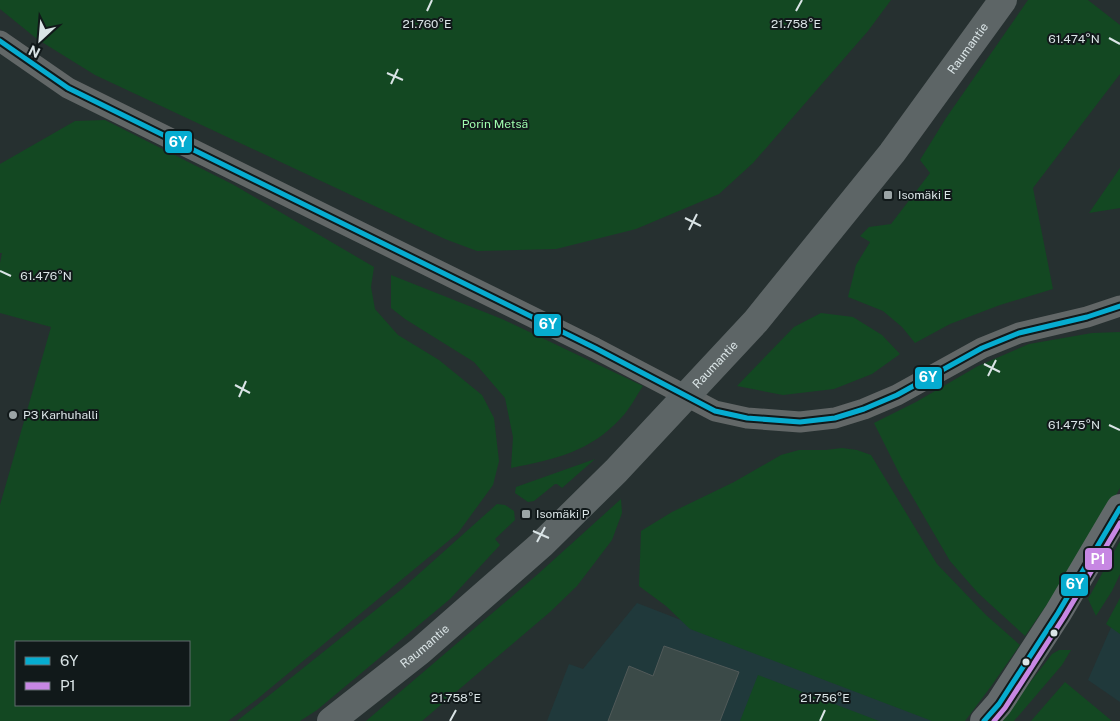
<svg xmlns="http://www.w3.org/2000/svg" width="1120" height="721" font-family="'Public Sans',sans-serif">
	<rect width="100%" height="100%" fill="#263030"/>
	<!-- built -->
	<path fill="#20393b" d="M 637,603 L 942,721 L 547,721 L 569,664 L 583,669 Z
		M 1120,616 L 1120,702 L 1088,680 L 1112,625 Z"/>
	<!-- green -->
	<path fill="#134822" fill-rule="evenodd" d="M 0,0 L 891,0 L 868,31 L 753,163 L 719,194 L 636,229 L 556,249 L 477,251 L 445,239 L 95,75 L 37,39 L 0,9 Z
		M 1028,0 L 1088,0 L 1120,25 L 1120,74 L 1033,188 L 1053,289 L 1000,305 L 950,324 L 915,343 L 902,327 L 883,311 L 848,297 L 856,265 L 870,242 L 860,236 L 869,227 L 891,224 L 930,173 L 920,160 L 946,118 Z
		M 105,120 L 234,185 L 374,267 L 371,287 L 375,309 L 398,335 L 439,360 L 482,395 L 494,418 L 499,461 L 493,485 L 458,533 L 256,700 L 228,721 L 0,721 L 0,505 L 51,327 L 0,313 L 0,263 L 2,253 L 0,253 L 0,164 L 75,121 ZM 16,642 L 189,642 L 189,705 L 16,705 Z
		M 1120,168 L 1120,208 L 1089,213 Z
		M 391,275 L 502,319 L 643,386 C 636,396 630,409 621,418 C 590,452 555,459 511,468 L 513,437 L 505,398 L 474,362 L 405,319 L 391,308 Z
		M 821,313 L 853,317 L 882,335 L 900,354 L 872,374 L 834,389 L 783,395 L 737,386 L 794,327 Z
		M 1120,332 L 1120,488 L 1082,554 L 1025,636 L 978,593 L 950,561 L 901,477 L 874,423 L 916,402 L 978,366 L 1029,344 L 1092,333 Z
		M 842,448 L 857,450 L 871,455 L 937,564 L 986,615 L 1020,645 L 992,685 L 965,721 L 932,721 L 690,629 L 666,606 L 639,586 L 641,531 L 672,512 L 734,482 L 781,455 L 799,450 L 826,450 Z
		M 595,459 L 562,488 L 557,484 L 555,484 L 534,501 L 528,502 L 515,493 L 516,487 Z
		M 621,499 L 622,513 L 612,540 L 577,586 L 550,612 L 422,721 L 366,721 L 538,574 Z
		M 497,504 L 505,505 L 514,511 L 515,520 L 495,539 L 500,545 L 450,599 L 317,710 L 300,721 L 237,721 L 403,588 Z
		M 1120,541 L 1120,574 L 1112,591 L 1096,616 L 1088,599 Z
		M 1120,598 L 1120,634 L 1106,624 Z
		M 1059,650 L 1071,650 L 1062,665 L 1014,721 L 1000,721 L 1052,654 Z
		M 758,675 L 879,721 L 740,721 Z
		M 1065,682 L 1112,721 L 1031,721 Z"/>
	<!-- building -->
	<path fill="#3b4a48" stroke="#515a59" d="M 664,646 L 739,672 L 720,721 L 608,721 L 629,666 L 653,676 Z"/>
	<g fill="none" stroke-linecap="round" stroke-linejoin="round">
		<!-- street -->
		<path stroke="#626767" stroke-width="21" d="M 0,41 L 68,88 L 595,348 L 715,411 L 747,418 L 800,422 L 835,418 L 864,409 L 897,395 L 982,348 L 1019,333 L 1087,317 L 1120,306"/>
		<!-- secondary -->
		<path stroke="#63696b" stroke-width="28" d="M 984,721 L 999,704 L 1058,613 L 1120,508"/>
		<!-- highway -->
		<path stroke="#5d6566" stroke-width="28" id="s1" d="M 331,721 L 420,651 L 542,544 L 616,471 L 756,321 L 892,153 L 1003,0"/>
		<defs>
			<path id="bus-1" d="M 0,41 L 68,88 L 595,348 L 715,411 L 747,418 L 800,422 L 835,418 L 864,409 L 897,395 L 982,348 L 1019,333 L 1087,317 L 1120,306
				M 984,721 L 999,704 L 1058,613 L 1120,508"/>
			<path id="bus-2" d="M 994,721 L 1005,708 L 1064,617 L 1120,523"/>
		</defs>
		<!-- bus-1 casing -->
		<use href="#bus-1" stroke="#11191a" stroke-width="9"/>
		<!-- bus-2 casing -->
		<use href="#bus-2" stroke="#11191a" stroke-width="9"/>
		<!-- bus-1 -->
		<use href="#bus-1" stroke="#06acd0" stroke-width="5"/>
		<!-- bus-2 -->
		<use href="#bus-2" stroke="#c787e3" stroke-width="5"/>
	</g>
	<!-- ticks -->
	<path fill="none" stroke="#dae4e6" stroke-width="2" d="M 427,11 L 432,0M 796,11 L 802,0M 1109,38 L 1120,44M 387,73 L 403,80M 391,84 L 398,69M 685,218 L 701,226M 689,230 L 697,214M 0,271 L 11,276M 984,364 L 1000,372M 988,376 L 996,360M 235,385 L 250,393M 239,397 L 246,381M 1109,425 L 1120,430M 533,531 L 549,538M 537,542 L 545,527M 450,721 L 456,710M 820,721 L 825,710"/>
	<!-- markers -->
	<g fill="#9ba5a6" stroke="#11191a" stroke-width="2">
		<rect x="883" y="190" width="10" height="10" rx="2.5"/>
		<circle cx="13" cy="415" r="5"/>
		<rect x="521" y="509" width="10" height="10" rx="2.5"/>
	</g>
	<g fill="#dae4e6" stroke="#11191a" stroke-width="2">
		<circle cx="1054" cy="633" r="4.5"/>
		<circle cx="1026" cy="662" r="4.5"/>
	</g>
	<g text-anchor="middle" stroke-width="4" stroke-linejoin="round" paint-order="stroke">
		<!-- street labels -->
		<g font-size="12" fill="#dae4e6" stroke="#11191a">
			<text dy="4" stroke="none"><textPath href="#s1" startOffset="930">Raumantie</textPath></text>
			<text dy="4" stroke="none"><textPath href="#s1" startOffset="525">Raumantie</textPath></text>
			<text dy="4" stroke="none"><textPath href="#s1" startOffset="120">Raumantie</textPath></text>
		</g>
		<!-- park labels -->
		<g font-size="12" fill="#9efcae" stroke="#11191a">
			<text x="495" y="128">Porin Metsä</text>
		</g>
		<!-- poi labels -->
		<g font-size="12" fill="#dae4e6" stroke="#11191a" text-anchor="start">
			<text x="898" y="199">Isomäki E</text>
			<text x="23" y="419">P3 Karhuhalli</text>
			<text x="536" y="518">Isomäki P</text>
		</g>
	</g>
	<g font-size="12" text-anchor="middle" fill="#dae4e6" stroke="#11191a" stroke-width="4" stroke-linejoin="round" paint-order="stroke">
		<text x="427" y="28">21.760°E</text>
		<text x="796" y="28">21.758°E</text>
		<text x="1074" y="43">61.474°N</text>
		<text x="46" y="280">61.476°N</text>
		<text x="1074" y="429">61.475°N</text>
		<text x="456" y="702">21.758°E</text>
		<text x="825" y="702">21.756°E</text>
	</g>
	<g stroke="#11191a" stroke-width="2">
		<rect x="164" y="130" width="29" height="24" rx="5" fill="#06acd0"/>
		<rect x="533" y="313" width="29" height="24" rx="5" fill="#06acd0"/>
		<rect x="914" y="366" width="29" height="24" rx="5" fill="#06acd0"/>
		<rect x="1084" y="547" width="29" height="24" rx="5" fill="#c787e3"/>
		<rect x="1060" y="573" width="29" height="24" rx="5" fill="#06acd0"/>
	</g>
	<g font-size="14" text-anchor="middle" font-weight="bold" fill="#fff">
		<text x="178" y="147">6Y</text>
		<text x="548" y="329">6Y</text>
		<text x="928" y="382">6Y</text>
		<text x="1098" y="564">P1</text>
		<text x="1075" y="589">6Y</text>
	</g>
	<!-- legend -->
	<rect x="15" y="641" width="175" height="65" fill="#11191a" stroke="#616a6c"/>
	<rect x="25" y="657" width="25" height="8" fill="#06acd0" stroke="#616a6c"/>
	<text x="60" y="666" font-size="15" fill="#dae4e6">6Y</text>
	<rect x="25" y="682" width="25" height="8" fill="#c787e3" stroke="#616a6c"/>
	<text x="60" y="691" font-size="15" fill="#dae4e6">P1</text>
	<!-- north arrow -->
	<g transform="translate(40 40) rotate(206)" stroke="#11191a" stroke-width="4" paint-order="stroke">
	<path d="M0-4L9 19L0 12L-9 19Z" fill="#dae4e6"/>
	<text y="-8" font-size="14" font-weight="bold" text-anchor="middle" fill="#dae4e6">N</text>
	</g>
</svg>
